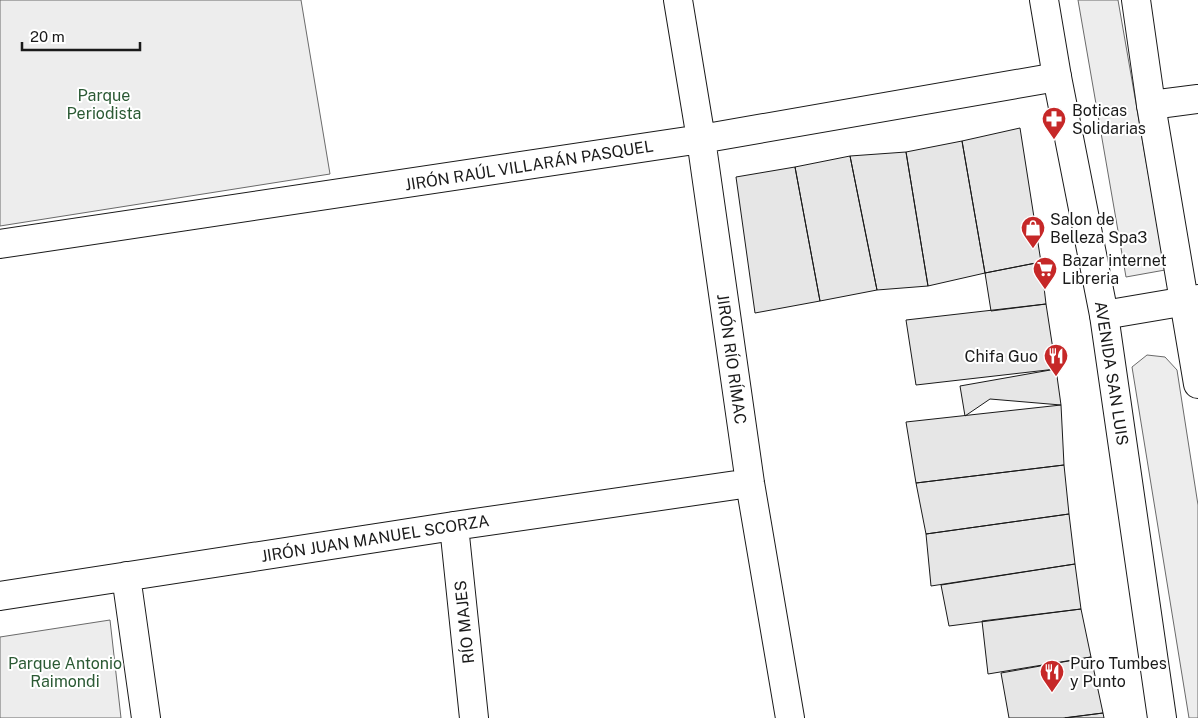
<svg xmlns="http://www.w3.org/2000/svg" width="1198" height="718" font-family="'Public Sans',sans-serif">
	<rect width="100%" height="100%" fill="#fff"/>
	<!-- built -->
	<path fill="#ededed" stroke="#6a6a6a" d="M 0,0 L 301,0 L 330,174 L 0,226 Z
		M 1078,0 L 1118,0 L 1165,270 L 1126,277 Z
		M 1147,355 L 1165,357 L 1177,370 L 1198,505 L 1198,718 L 1189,718 L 1132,367 Z
		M 110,620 L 121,718 L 0,718 L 0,637 Z"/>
	<!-- building -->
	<path fill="#e6e6e6" stroke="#1a1a1a" d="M 1020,128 L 1041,262 L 985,273 L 962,141 Z
		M 962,141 L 985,273 L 928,286 L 906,152 Z
		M 906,152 L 928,286 L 877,290 L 850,156 Z
		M 850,156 L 877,290 L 820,301 L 795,167 Z
		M 795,167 L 820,301 L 755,313 L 736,177 Z
		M 1041,262 L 1046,304 L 991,311 L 985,273 Z
		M 1046,304 L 1056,369 L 916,385 L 906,320 Z
		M 1056,369 L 1061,405 L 990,399 L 965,416 L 960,386 Z
		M 1061,405 L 1064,465 L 916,483 L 906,422 Z
		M 1064,465 L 1069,514 L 926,534 L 916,483 Z
		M 1069,514 L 1075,564 L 931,586 L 926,534 Z
		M 1075,564 L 1081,609 L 949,626 L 941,585 Z
		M 1081,609 L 1091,657 L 988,674 L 982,621 Z
		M 1091,657 L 1103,713 L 1063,718 L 1009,718 L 1001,673 Z
		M 1103,713 L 1104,718 L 1065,718 Z"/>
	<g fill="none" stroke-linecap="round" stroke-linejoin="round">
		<defs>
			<path id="minor" d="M 678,0 L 701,139 L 750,483 L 790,718
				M 1151,105 L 1198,99
				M 0,244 L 701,139 L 1057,77
				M 1104,315 L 1198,299
				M 454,526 L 474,718
				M 126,576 L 146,718
				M 0,596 L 454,526 L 750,483"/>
			<path id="major" d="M 1044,0 L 1057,77 L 1104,315 L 1162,718
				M 1136,0 L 1151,105 L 1198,384"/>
		</defs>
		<!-- minor casing -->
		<use href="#minor" stroke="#1a1a1a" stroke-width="30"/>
		<!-- major casing -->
		<use href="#major" stroke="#1a1a1a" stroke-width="30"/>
		<!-- minor -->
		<use href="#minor" stroke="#fff" stroke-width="28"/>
		<!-- major -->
		<use href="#major" stroke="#fff" stroke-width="28"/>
	</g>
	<!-- icons -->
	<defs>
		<symbol id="pharmacy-pin" viewBox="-11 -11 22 30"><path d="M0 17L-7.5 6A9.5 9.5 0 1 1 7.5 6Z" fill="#c62828" stroke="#fff"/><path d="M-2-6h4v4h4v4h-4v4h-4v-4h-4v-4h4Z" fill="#fff"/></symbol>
		<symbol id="shop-pin" viewBox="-11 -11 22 30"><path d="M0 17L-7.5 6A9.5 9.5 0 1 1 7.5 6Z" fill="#c62828" stroke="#fff"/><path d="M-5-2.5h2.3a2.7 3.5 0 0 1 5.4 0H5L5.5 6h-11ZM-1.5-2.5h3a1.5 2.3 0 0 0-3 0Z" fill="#fff"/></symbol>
		<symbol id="supermarket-pin" viewBox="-11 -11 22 30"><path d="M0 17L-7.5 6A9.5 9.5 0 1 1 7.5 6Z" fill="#c62828" stroke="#fff"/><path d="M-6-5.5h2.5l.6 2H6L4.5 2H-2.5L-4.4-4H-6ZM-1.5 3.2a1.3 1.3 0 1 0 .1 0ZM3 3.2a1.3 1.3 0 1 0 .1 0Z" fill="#fff"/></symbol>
		<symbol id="restaurant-pin" viewBox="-11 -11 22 30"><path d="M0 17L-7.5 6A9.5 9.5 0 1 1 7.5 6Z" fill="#c62828" stroke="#fff"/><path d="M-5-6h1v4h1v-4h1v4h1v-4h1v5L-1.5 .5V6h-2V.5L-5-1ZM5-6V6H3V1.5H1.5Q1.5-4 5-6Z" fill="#fff"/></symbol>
	</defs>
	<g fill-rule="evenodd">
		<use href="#pharmacy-pin" x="1040" y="105" width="28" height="38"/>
		<use href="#shop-pin" x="1019" y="214" width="28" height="38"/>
		<use href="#supermarket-pin" x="1031" y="255" width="28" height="38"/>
		<use href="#restaurant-pin" x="1042" y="342" width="28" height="38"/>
		<use href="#restaurant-pin" x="1038" y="658" width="28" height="38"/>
	</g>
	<g text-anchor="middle" stroke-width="4" stroke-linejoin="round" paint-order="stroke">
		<!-- park labels -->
		<g font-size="16" fill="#2b5a34" stroke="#fff">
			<text x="104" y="101">Parque<tspan x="104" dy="18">Periodista</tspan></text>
			<text x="65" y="669">Parque Antonio<tspan x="65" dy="18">Raimondi</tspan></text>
		</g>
		<!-- poi labels -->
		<g font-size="16" fill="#1a1a1a" stroke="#fff" text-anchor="start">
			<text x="1072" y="116">Boticas<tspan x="1072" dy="18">Solidarias</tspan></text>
			<text x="1050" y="225">Salon de<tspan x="1050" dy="18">Belleza Spa3</tspan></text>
			<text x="1062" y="266">Bazar internet<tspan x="1062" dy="18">Libreria</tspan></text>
			<text x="1038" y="362" text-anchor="end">Chifa Guo</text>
			<text x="1070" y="669">Puro Tumbes<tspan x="1070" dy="18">y Punto</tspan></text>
		</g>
		<!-- street labels -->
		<g font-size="16" fill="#1a1a1a" stroke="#fff">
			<text transform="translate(529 165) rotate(-9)" y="6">JIRÓN RAÚL VILLARÁN PASQUEL</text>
			<text transform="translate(732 359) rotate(82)" y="6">JIRÓN RÍO RÍMAC</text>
			<text transform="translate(1112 373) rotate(81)" y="6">AVENIDA SAN LUIS</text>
			<text transform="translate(375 538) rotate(-9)" y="6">JIRÓN JUAN MANUEL SCORZA</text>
			<text transform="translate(464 622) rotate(-96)" y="6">RÍO MAJES</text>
		</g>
	</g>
	<!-- scale -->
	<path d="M22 42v8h118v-8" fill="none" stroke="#1a1a1a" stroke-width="2.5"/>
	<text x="30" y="42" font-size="15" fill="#1a1a1a" stroke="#ffffff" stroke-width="4" paint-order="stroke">20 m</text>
</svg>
